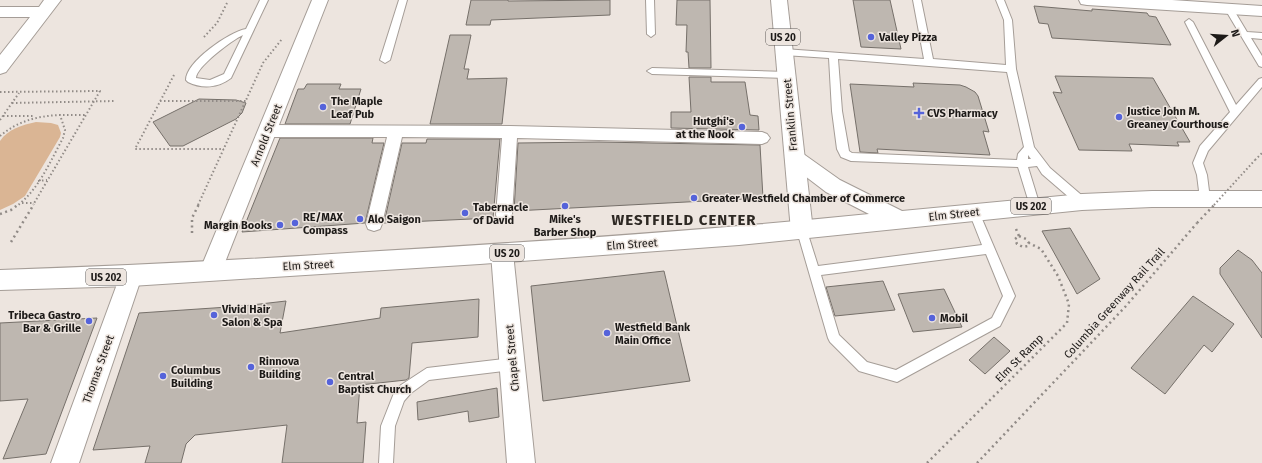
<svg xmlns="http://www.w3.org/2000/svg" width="1262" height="463" font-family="'Fira Sans',sans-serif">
	<rect width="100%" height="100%" fill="#ede5df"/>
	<!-- green -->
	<path fill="#dab594" d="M 36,122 L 51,123 L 58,125 L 61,133 L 60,137 L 25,196 L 13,204 L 0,210 L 0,141 C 8,129 22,125 36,122 Z"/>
	<!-- building -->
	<path fill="#beb7b0" stroke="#76706a" d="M 471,0 L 508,0 L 508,1 L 610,0 L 610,15 L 491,20 L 490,25 L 466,25 Z
		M 677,0 L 710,0 L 711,68 L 689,68 L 688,52 L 686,52 L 687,25 L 676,25 Z
		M 853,0 L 890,0 L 901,49 L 861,47 Z
		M 1034,6 L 1092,11 L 1092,9 L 1147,13 L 1149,16 L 1156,17 L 1171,45 L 1052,38 L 1048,24 L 1039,23 Z
		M 450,35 L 471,35 L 464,69 L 469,69 L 467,79 L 507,78 L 502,124 L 430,124 Z
		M 1055,76 L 1153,78 L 1190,142 L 1177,142 L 1179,146 L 1129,144 L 1132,151 L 1079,150 L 1053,92 L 1062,93 Z
		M 689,77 L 711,77 L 711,82 L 745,82 L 750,115 L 758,116 L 759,130 L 671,128 L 671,112 L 691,112 Z
		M 913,83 L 960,85 L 966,87 L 975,92 L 978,96 L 989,132 L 983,131 L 990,155 L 877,149 L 878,153 L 860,152 L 850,84 L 914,87 Z
		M 307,84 L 341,84 L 339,89 L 361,89 L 350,124 L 285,124 L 298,89 L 304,89 Z
		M 199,99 L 236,100 L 246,103 L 242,113 L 236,119 L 183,146 L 170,146 L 153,122 Z
		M 280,138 L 373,138 L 372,143 L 384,143 L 365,223 L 242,232 Z
		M 427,139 L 500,139 L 493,218 L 384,223 L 402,143 L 426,143 Z
		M 599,142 L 760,145 L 763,198 L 514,211 L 518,143 Z
		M 1070,228 L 1100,279 L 1077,294 L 1042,231 Z
		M 1238,250 L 1252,260 L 1262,273 L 1262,338 L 1220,274 L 1220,268 Z
		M 664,271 L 690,381 L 543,401 L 531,286 Z
		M 883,281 L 895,310 L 835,316 L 826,287 Z
		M 944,289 L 962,327 L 913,332 L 898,294 Z
		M 1193,296 L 1234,324 L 1212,352 L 1204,345 L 1165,394 L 1131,368 Z
		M 479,299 L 478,337 L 412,343 L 409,378 L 406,380 L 360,385 L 357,423 L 366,422 L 363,463 L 282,463 L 287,425 L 195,435 L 186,444 L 181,463 L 145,463 L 150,446 L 93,450 L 139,313 L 243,306 L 286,301 L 280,333 L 380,318 L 381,308 Z
		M 97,318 L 46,454 L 3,459 L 28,399 L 0,401 L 0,323 Z
		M 994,337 L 1010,351 L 985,374 L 969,360 Z
		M 497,388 L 499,417 L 469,422 L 468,411 L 418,420 L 417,402 Z"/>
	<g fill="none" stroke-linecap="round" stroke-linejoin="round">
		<defs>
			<path id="service" d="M 260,0 L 268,0 L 231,78 C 218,88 202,89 188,82 L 186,80 C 186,62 229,32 246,29 ZM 243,35 L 224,74 L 210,80 L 196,78 C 196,67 232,40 243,35 Z
				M 399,0 L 407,0 L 390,60 L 385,63 L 380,60 Z
				M 646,0 L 654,0 L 655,34 L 651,37 L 647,34 Z
				M 913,0 L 921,0 L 933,59 L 1006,65 L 1004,20 L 996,0 L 1004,0 L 1012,20 L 1016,69 L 1034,147 L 1050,168 L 1086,199 L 1087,202 L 1086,205 L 1082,206 L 1078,205 L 1042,174 L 1037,166 L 1028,167 L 1040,206 L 1039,209 L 1035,210 L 1031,209 L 1030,206 L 1018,167 L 851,161 L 841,157 L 837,149 L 832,111 L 829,58 L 784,55 L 779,52 L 784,49 L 924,59 ZM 838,59 L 1007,72 L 1024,147 L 1018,154 L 1017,160 L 852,153 L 849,151 L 842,111 ZM 1028,155 L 1031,159 L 1028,159 Z
				M 1229,6 L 1232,7 L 1247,32 L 1262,33 L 1262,39 L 1251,38 L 1262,56 L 1262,67 L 1259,66 L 1225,9 Z
				M 1189,19 L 1193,22 L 1236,105 L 1259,79 L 1262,78 L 1262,87 L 1208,151 L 1203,163 L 1207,175 L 1210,199 L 1209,202 L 1205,203 L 1201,202 L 1200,199 L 1197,175 L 1193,163 L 1200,146 L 1230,112 L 1185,22 Z
				M 652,68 L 787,72 L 792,75 L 787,78 L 652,74 L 647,71 Z
				M 974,208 L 978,209 L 979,212 L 1015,296 L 1000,326 L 897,382 L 859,371 L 830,342 L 828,338 L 797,231 L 798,228 L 802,226 L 806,228 L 818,266 L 982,245 L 969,212 L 970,209 ZM 986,254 L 1003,296 L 992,318 L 896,370 L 867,362 L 839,335 L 821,275 Z
				M 512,358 L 516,360 L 518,364 L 516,368 L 512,370 L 429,380 L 411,393 L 404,401 L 395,426 L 393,463 L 379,463 L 381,426 L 394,393 L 401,385 L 427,368 Z"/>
			<path id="pedestrian" d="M 267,125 L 510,126 L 762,132 L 767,134 L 770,138 L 767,142 L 762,144 L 517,138 L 512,215 L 510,220 L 504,222 L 498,220 L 496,215 L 502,138 L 402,137 L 382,224 L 380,229 L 374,231 L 368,229 L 366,224 L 387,137 L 267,137 L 262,135 L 259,131 L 262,127 Z"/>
			<path id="minor" d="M 44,0 L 61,0 L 6,72 L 0,74 L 0,55 L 30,17 L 0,17 L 0,7 L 39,7 Z
				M 1079,0 L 1172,0 L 1262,6 L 1262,16 L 1087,5 L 1081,4 Z
				M 502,244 L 510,246 L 513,253 L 535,463 L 507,463 L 491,253 L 494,246 Z"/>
			<path id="tertiary" d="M 312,0 L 328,0 L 222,270 L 219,277 L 211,280 L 203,277 L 200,270 Z
				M 131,266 L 139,269 L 142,276 L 79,463 L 51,463 L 120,276 L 123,269 Z"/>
			<path id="primary" d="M 771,0 L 787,0 L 813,231 L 810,237 L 802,240 L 794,237 L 791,231 Z"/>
			<path id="trunk" d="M 795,150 L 802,153 L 840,180 L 902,211 L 1082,194 L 1152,191 L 1262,191 L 1262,207 L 1152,207 L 1082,210 L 739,245 L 480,264 L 131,286 L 0,290 L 0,270 C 121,266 242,260 363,252 C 532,242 701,231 869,214 L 826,192 L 788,163 L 785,158 L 788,153 Z"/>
		</defs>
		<!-- service casing -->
		<use href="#service" stroke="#a59d97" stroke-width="2"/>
		<!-- pedestrian casing -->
		<use href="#pedestrian" stroke="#a59d97" stroke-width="2"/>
		<!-- minor casing -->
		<use href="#minor" stroke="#a59d97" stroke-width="2"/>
		<!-- tertiary casing -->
		<use href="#tertiary" stroke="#a59d97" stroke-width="2"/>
		<!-- primary casing -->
		<use href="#primary" stroke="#a59d97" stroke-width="2"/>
		<!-- trunk casing -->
		<use href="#trunk" stroke="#a59d97" stroke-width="2"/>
		<!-- path-far1 -->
		<path stroke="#918b87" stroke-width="2" stroke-dasharray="1.5 2.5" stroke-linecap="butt" d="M 204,37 L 217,23 L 227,3
			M 174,75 L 135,149 L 224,149
			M 0,92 L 100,91 L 33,205
			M 160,101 L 246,101
			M 12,103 L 115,101
			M 59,115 L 86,115
			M 3,116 L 34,116
			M 0,120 L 19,93
			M 0,136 C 18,121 37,116 60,115 L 65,130 L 63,138 C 51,160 39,189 18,205
			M 1255,160 L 1262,153
			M 38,181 L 47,180
			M 22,203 L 34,203
			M 198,205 L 263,63 L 282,39"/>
		<!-- path -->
		<path stroke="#918b87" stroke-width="2.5" stroke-dasharray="2 3.5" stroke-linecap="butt" d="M 0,214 L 11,210 L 19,204
			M 1016,229 L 1019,236
			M 192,233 L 192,218 L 199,204
			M 1019,236 L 1026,239 L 1029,243 L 1028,246 L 1023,247 L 1017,244 L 1015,239 Z
			M 11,242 L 34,204
			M 927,463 L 1067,323 L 1069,304 L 1058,276 L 1041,249 L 1029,243
			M 977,463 L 1126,306 L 1197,223"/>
		<!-- service -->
		<use href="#service" fill="#fff" fill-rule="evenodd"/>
		<!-- pedestrian -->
		<use href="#pedestrian" fill="#fff" fill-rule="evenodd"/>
		<!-- minor -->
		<use href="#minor" fill="#fff" fill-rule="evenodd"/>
		<!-- tertiary -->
		<use href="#tertiary" fill="#fff" fill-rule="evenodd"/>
		<!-- primary -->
		<use href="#primary" fill="#fff" fill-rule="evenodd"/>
		<!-- trunk -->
		<use href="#trunk" fill="#fff" fill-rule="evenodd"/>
		<!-- path-bridge-far1 -->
		<path stroke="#918b87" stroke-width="2" stroke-dasharray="1.5 2.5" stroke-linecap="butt" d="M 1214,205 L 1255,160"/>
		<!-- path-bridge -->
		<path stroke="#918b87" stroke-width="2.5" stroke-dasharray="2 3.5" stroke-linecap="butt" d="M 1197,223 L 1215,204"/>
	</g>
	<!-- markers -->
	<g fill="#5563da" stroke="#ede5df" stroke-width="1.5">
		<circle cx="871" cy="37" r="4"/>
		<circle cx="323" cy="107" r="4"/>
		<path d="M917 107h4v4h4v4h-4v4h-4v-4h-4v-4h4z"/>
		<circle cx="1119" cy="117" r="4"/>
		<circle cx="742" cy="127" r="4"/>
		<circle cx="694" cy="198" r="4"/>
		<circle cx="565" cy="206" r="4"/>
		<circle cx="465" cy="213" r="4"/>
		<circle cx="360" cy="219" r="4"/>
		<circle cx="295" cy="223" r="4"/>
		<circle cx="280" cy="225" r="4"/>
		<circle cx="214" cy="315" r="4"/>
		<circle cx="932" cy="318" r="4"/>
		<circle cx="89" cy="321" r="4"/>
		<circle cx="607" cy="333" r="4"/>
		<circle cx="251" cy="367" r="4"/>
		<circle cx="163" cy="376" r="4"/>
		<circle cx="330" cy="382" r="4"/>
	</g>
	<g text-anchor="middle" stroke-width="3" stroke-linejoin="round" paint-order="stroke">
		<!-- shield labels -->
		<g fill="#ede5df" stroke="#5b5754" stroke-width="1">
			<rect x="766" y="29" width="34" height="16" rx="3"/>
			<rect x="1011" y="198" width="40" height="16" rx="3"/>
			<rect x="490" y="245" width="34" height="16" rx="3"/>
			<rect x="86" y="269" width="40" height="16" rx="3"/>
		</g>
		<g font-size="10" font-weight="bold" fill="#1d1a18">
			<text x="783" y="41">US 20</text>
			<text x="1031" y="210">US 202</text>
			<text x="507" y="257">US 20</text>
			<text x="106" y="281">US 202</text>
		</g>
		<!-- poi labels -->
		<g font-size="11" font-weight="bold" fill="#1d1a18" stroke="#ede5df" text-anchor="start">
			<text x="879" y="41">Valley Pizza</text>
			<text x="331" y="105">The Maple<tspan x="331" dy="13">Leaf Pub</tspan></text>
			<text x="1127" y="115">Justice John M.<tspan x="1127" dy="13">Greaney Courthouse</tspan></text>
			<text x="927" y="117">CVS Pharmacy</text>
			<text x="734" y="125" text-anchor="end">Hutghi's<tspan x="734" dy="13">at the Nook</tspan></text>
			<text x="702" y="202">Greater Westfield Chamber of Commerce</text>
			<text x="473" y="211">Tabernacle<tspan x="473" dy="13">of David</tspan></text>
			<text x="303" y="221">RE/MAX<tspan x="303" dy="13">Compass</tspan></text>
			<text x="368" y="223">Alo Saigon</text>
			<text x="565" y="223" text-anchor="middle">Mike's<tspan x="565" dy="13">Barber Shop</tspan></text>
			<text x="272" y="229" text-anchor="end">Margin Books</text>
			<text x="222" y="313">Vivid Hair<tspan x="222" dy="13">Salon &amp; Spa</tspan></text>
			<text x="81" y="319" text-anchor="end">Tribeca Gastro<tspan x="81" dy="13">Bar &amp; Grille</tspan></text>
			<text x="940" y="322">Mobil</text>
			<text x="615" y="331">Westfield Bank<tspan x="615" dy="13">Main Office</tspan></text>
			<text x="259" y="365">Rinnova<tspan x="259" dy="13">Building</tspan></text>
			<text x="171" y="374">Columbus<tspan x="171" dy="13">Building</tspan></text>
			<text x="338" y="380">Central<tspan x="338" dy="13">Baptist Church</tspan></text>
		</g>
		<!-- street labels -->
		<g font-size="11" fill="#1d1a18" stroke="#ede5df">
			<text transform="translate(790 115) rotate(-95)" y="4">Franklin Street</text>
			<text transform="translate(266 135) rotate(-68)" y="4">Arnold Street</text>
			<text transform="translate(954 214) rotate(-6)" y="4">Elm Street</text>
			<text transform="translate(632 244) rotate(-4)" y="4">Elm Street</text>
			<text transform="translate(308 265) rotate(-3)" y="4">Elm Street</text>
			<text transform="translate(1114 303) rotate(-48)" y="4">Columbia Greenway Rail Trail</text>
			<text transform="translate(512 358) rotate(-95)" y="4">Chapel Street</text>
			<text transform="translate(1019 358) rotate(-45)" y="4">Elm St Ramp</text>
			<text transform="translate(98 369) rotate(-70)" y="4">Thomas Street</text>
		</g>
		<!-- district labels -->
		<g font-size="15" font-weight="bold" letter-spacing="1" fill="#2d2823" stroke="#ede5df">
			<text x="684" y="225">WESTFIELD CENTER</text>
		</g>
	</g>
	<!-- north arrow -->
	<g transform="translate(1226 36) rotate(73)" stroke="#ede5df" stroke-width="3" paint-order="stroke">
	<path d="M0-3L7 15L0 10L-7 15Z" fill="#1d1a18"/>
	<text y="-6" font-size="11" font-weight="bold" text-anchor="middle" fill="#1d1a18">N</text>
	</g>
</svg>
